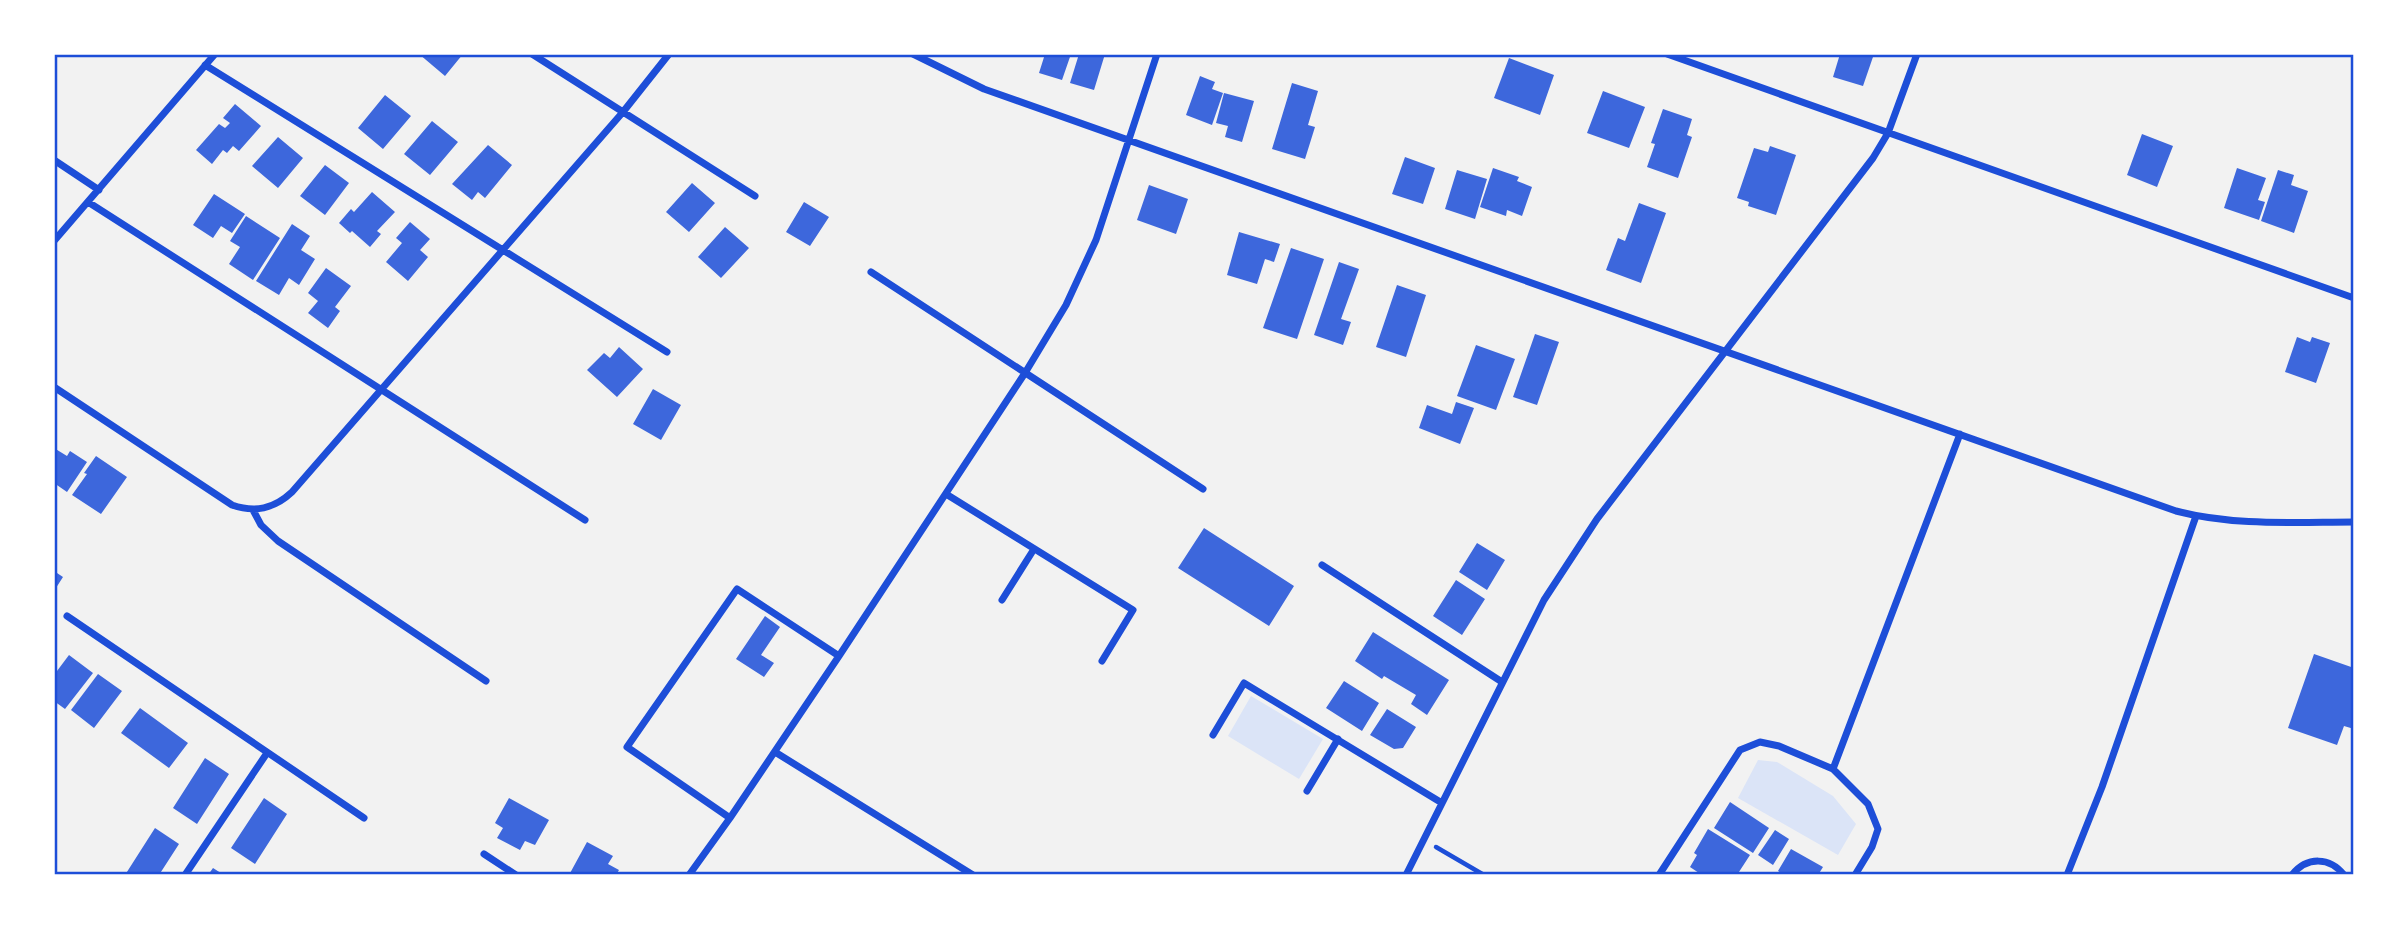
<svg xmlns="http://www.w3.org/2000/svg" width="2408" height="929" font-family="Ubuntu,sans-serif">
	<rect width="100%" height="100%" fill="#f2f2f2"/>
	<!-- green -->
	<path fill="#dbe4f7" d="M 1251,696 L 1323,739 L 1299,779 L 1228,736 Z
		M 1758,760 L 1777,762 L 1833,796 L 1856,824 L 1838,855 L 1738,798 Z"/>
	<!-- building -->
	<path fill="#3d67dc" d="M 419,54 L 463,54 L 445,76 Z
		M 1045,54 L 1071,54 L 1062,80 L 1039,73 Z
		M 1079,54 L 1105,54 L 1094,90 L 1070,83 Z
		M 1840,54 L 1874,54 L 1863,86 L 1833,77 Z
		M 1509,58 L 1554,75 L 1540,115 L 1494,98 Z
		M 1200,76 L 1215,82 L 1212,89 L 1223,93 L 1212,125 L 1186,115 Z
		M 1292,83 L 1318,91 L 1308,125 L 1315,127 L 1305,159 L 1272,149 Z
		M 1603,91 L 1645,107 L 1629,148 L 1587,133 Z
		M 1224,93 L 1254,101 L 1242,142 L 1225,137 L 1228,126 L 1216,123 Z
		M 385,95 L 411,116 L 383,149 L 358,128 Z
		M 235,104 L 261,126 L 239,151 L 233,146 L 227,153 L 223,150 L 212,164 L 196,150 L 219,124 L 225,128 L 230,123 L 223,118 Z
		M 1663,109 L 1692,119 L 1687,135 L 1692,137 L 1678,178 L 1647,167 L 1655,144 L 1651,143 Z
		M 432,121 L 458,142 L 430,175 L 404,154 Z
		M 2142,134 L 2173,146 L 2157,187 L 2127,175 Z
		M 278,137 L 303,158 L 278,188 L 252,166 Z
		M 488,145 L 512,165 L 485,198 L 478,192 L 472,200 L 452,184 Z
		M 1770,146 L 1796,155 L 1776,215 L 1748,206 L 1749,202 L 1737,198 L 1754,148 L 1768,152 Z
		M 1405,157 L 1435,168 L 1423,204 L 1392,194 Z
		M 325,165 L 349,183 L 325,215 L 300,196 Z
		M 1493,168 L 1519,177 L 1517,181 L 1532,187 L 1522,216 L 1507,210 L 1506,216 L 1480,207 Z
		M 2237,168 L 2266,178 L 2258,200 L 2265,202 L 2259,220 L 2224,208 Z
		M 1457,170 L 1487,179 L 1475,219 L 1445,209 Z
		M 2278,170 L 2294,175 L 2291,185 L 2308,191 L 2294,233 L 2261,221 Z
		M 692,183 L 715,203 L 689,232 L 666,212 Z
		M 1149,185 L 1188,199 L 1176,234 L 1137,220 Z
		M 372,192 L 395,212 L 377,231 L 381,234 L 370,247 L 352,231 L 350,233 L 339,223 L 351,209 L 354,212 Z
		M 214,194 L 245,214 L 232,233 L 221,226 L 213,238 L 193,225 Z
		M 804,202 L 829,217 L 810,246 L 786,232 Z
		M 1639,203 L 1666,213 L 1641,283 L 1606,270 L 1618,238 L 1625,241 Z
		M 246,216 L 280,238 L 253,280 L 229,264 L 240,247 L 230,241 Z
		M 410,222 L 430,239 L 420,250 L 428,257 L 408,281 L 386,262 L 402,243 L 396,238 Z
		M 292,224 L 310,236 L 301,250 L 315,259 L 299,285 L 289,278 L 279,295 L 256,281 Z
		M 725,227 L 749,248 L 721,278 L 698,257 Z
		M 1239,232 L 1280,244 L 1274,262 L 1265,259 L 1257,284 L 1227,275 Z
		M 1291,248 L 1324,259 L 1297,339 L 1263,328 Z
		M 1339,262 L 1359,269 L 1341,319 L 1351,322 L 1343,345 L 1314,335 Z
		M 326,268 L 351,286 L 335,307 L 340,311 L 328,328 L 308,313 L 318,301 L 308,293 Z
		M 1397,285 L 1426,295 L 1406,357 L 1376,347 Z
		M 1535,334 L 1559,342 L 1537,405 L 1513,397 Z
		M 2297,337 L 2310,342 L 2312,337 L 2330,343 L 2316,383 L 2285,372 Z
		M 1476,345 L 1515,359 L 1496,410 L 1457,396 Z
		M 619,347 L 643,369 L 617,397 L 587,370 L 604,353 L 610,358 Z
		M 653,389 L 681,405 L 661,440 L 633,424 Z
		M 1456,402 L 1474,408 L 1460,444 L 1419,428 L 1427,405 L 1452,414 Z
		M 54,448 L 67,456 L 70,451 L 87,462 L 67,492 L 54,483 Z
		M 96,456 L 127,477 L 101,514 L 72,495 L 87,474 L 84,473 Z
		M 1204,528 L 1294,586 L 1269,626 L 1178,568 Z
		M 1477,543 L 1505,560 L 1487,590 L 1459,572 Z
		M 54,571 L 63,577 L 54,591 Z
		M 1456,580 L 1485,599 L 1462,635 L 1433,616 Z
		M 765,616 L 780,627 L 761,655 L 774,663 L 764,677 L 736,659 Z
		M 1373,632 L 1449,680 L 1427,715 L 1411,704 L 1416,695 L 1384,676 L 1382,679 L 1355,661 Z
		M 2314,654 L 2354,668 L 2354,729 L 2344,726 L 2337,745 L 2288,728 Z
		M 69,655 L 93,673 L 65,709 L 54,701 L 54,675 Z
		M 98,674 L 122,691 L 94,728 L 71,710 Z
		M 1344,681 L 1379,703 L 1362,731 L 1326,708 Z
		M 140,708 L 188,743 L 169,768 L 121,733 Z
		M 1387,709 L 1416,727 L 1403,748 L 1394,749 L 1370,735 Z
		M 205,758 L 229,774 L 197,824 L 173,808 Z
		M 264,798 L 287,814 L 255,864 L 231,848 Z
		M 509,798 L 549,820 L 535,845 L 525,841 L 520,850 L 497,838 L 503,828 L 495,823 Z
		M 1730,802 L 1769,828 L 1753,853 L 1714,828 Z
		M 155,828 L 179,844 L 159,875 L 125,875 Z
		M 1708,829 L 1750,855 L 1737,875 L 1702,875 L 1690,867 L 1697,855 L 1694,853 Z
		M 1775,830 L 1789,839 L 1773,865 L 1758,855 Z
		M 587,842 L 613,856 L 608,864 L 619,870 L 616,875 L 569,875 Z
		M 1791,849 L 1823,867 L 1818,875 L 1784,875 L 1778,871 Z
		M 213,868 L 224,875 L 208,875 Z"/>
	<g fill="none" stroke-linecap="round" stroke-linejoin="round">
		<!-- path -->
		<path stroke="#1d4ed8" stroke-width="4.5" d="M 1436,847 L 1484,875"/>
		<!-- minor -->
		<path stroke="#1d4ed8" stroke-width="7" d="M 532,54 L 755,196
			M 913,54 L 984,89 L 2176,511 C 2234,526 2294,522 2354,522
			M 1667,54 L 2354,298
			M 205,65 L 667,352
			M 54,160 L 99,190
			M 88,202 L 585,520
			M 54,241 L 215,54
			M 871,272 L 1203,489
			M 54,387 L 232,505 C 255,513 274,509 292,492 L 623,112 L 669,54
			M 946,494 L 1133,610 L 1102,661
			M 253,510 L 261,525 L 278,541 L 486,681
			M 1322,565 L 1502,682
			M 1002,600 L 1034,549
			M 67,616 L 364,818
			M 1213,735 L 1244,683 L 1442,803
			M 775,752 L 973,875
			M 1833,769 L 1960,434
			M 1307,791 L 1338,739
			M 730,818 L 627,747 L 737,589 L 839,656
			M 484,854 L 516,875
			M 185,875 L 267,753
			M 689,875 L 730,818 L 839,656 L 1025,373 L 1066,305 L 1096,240 L 1157,54
			M 1406,875 L 1544,600 L 1597,519 L 1873,158 L 1888,133 L 1917,54
			M 1659,875 L 1740,750 L 1760,742 L 1779,746 L 1833,769 L 1868,804 L 1878,829 L 1872,847 L 1855,875
			M 2067,875 L 2102,787 L 2196,516
			M 2292,875 C 2307,856 2330,857 2344,875"/>
	</g>
	<!-- border -->
	<rect width="2408" height="929" fill="none" stroke="#ffffff" stroke-width="112"/>
	<rect x="56" y="56" width="2296" height="817" fill="none" stroke="#1d4ed8" stroke-width="2.5"/>
</svg>
